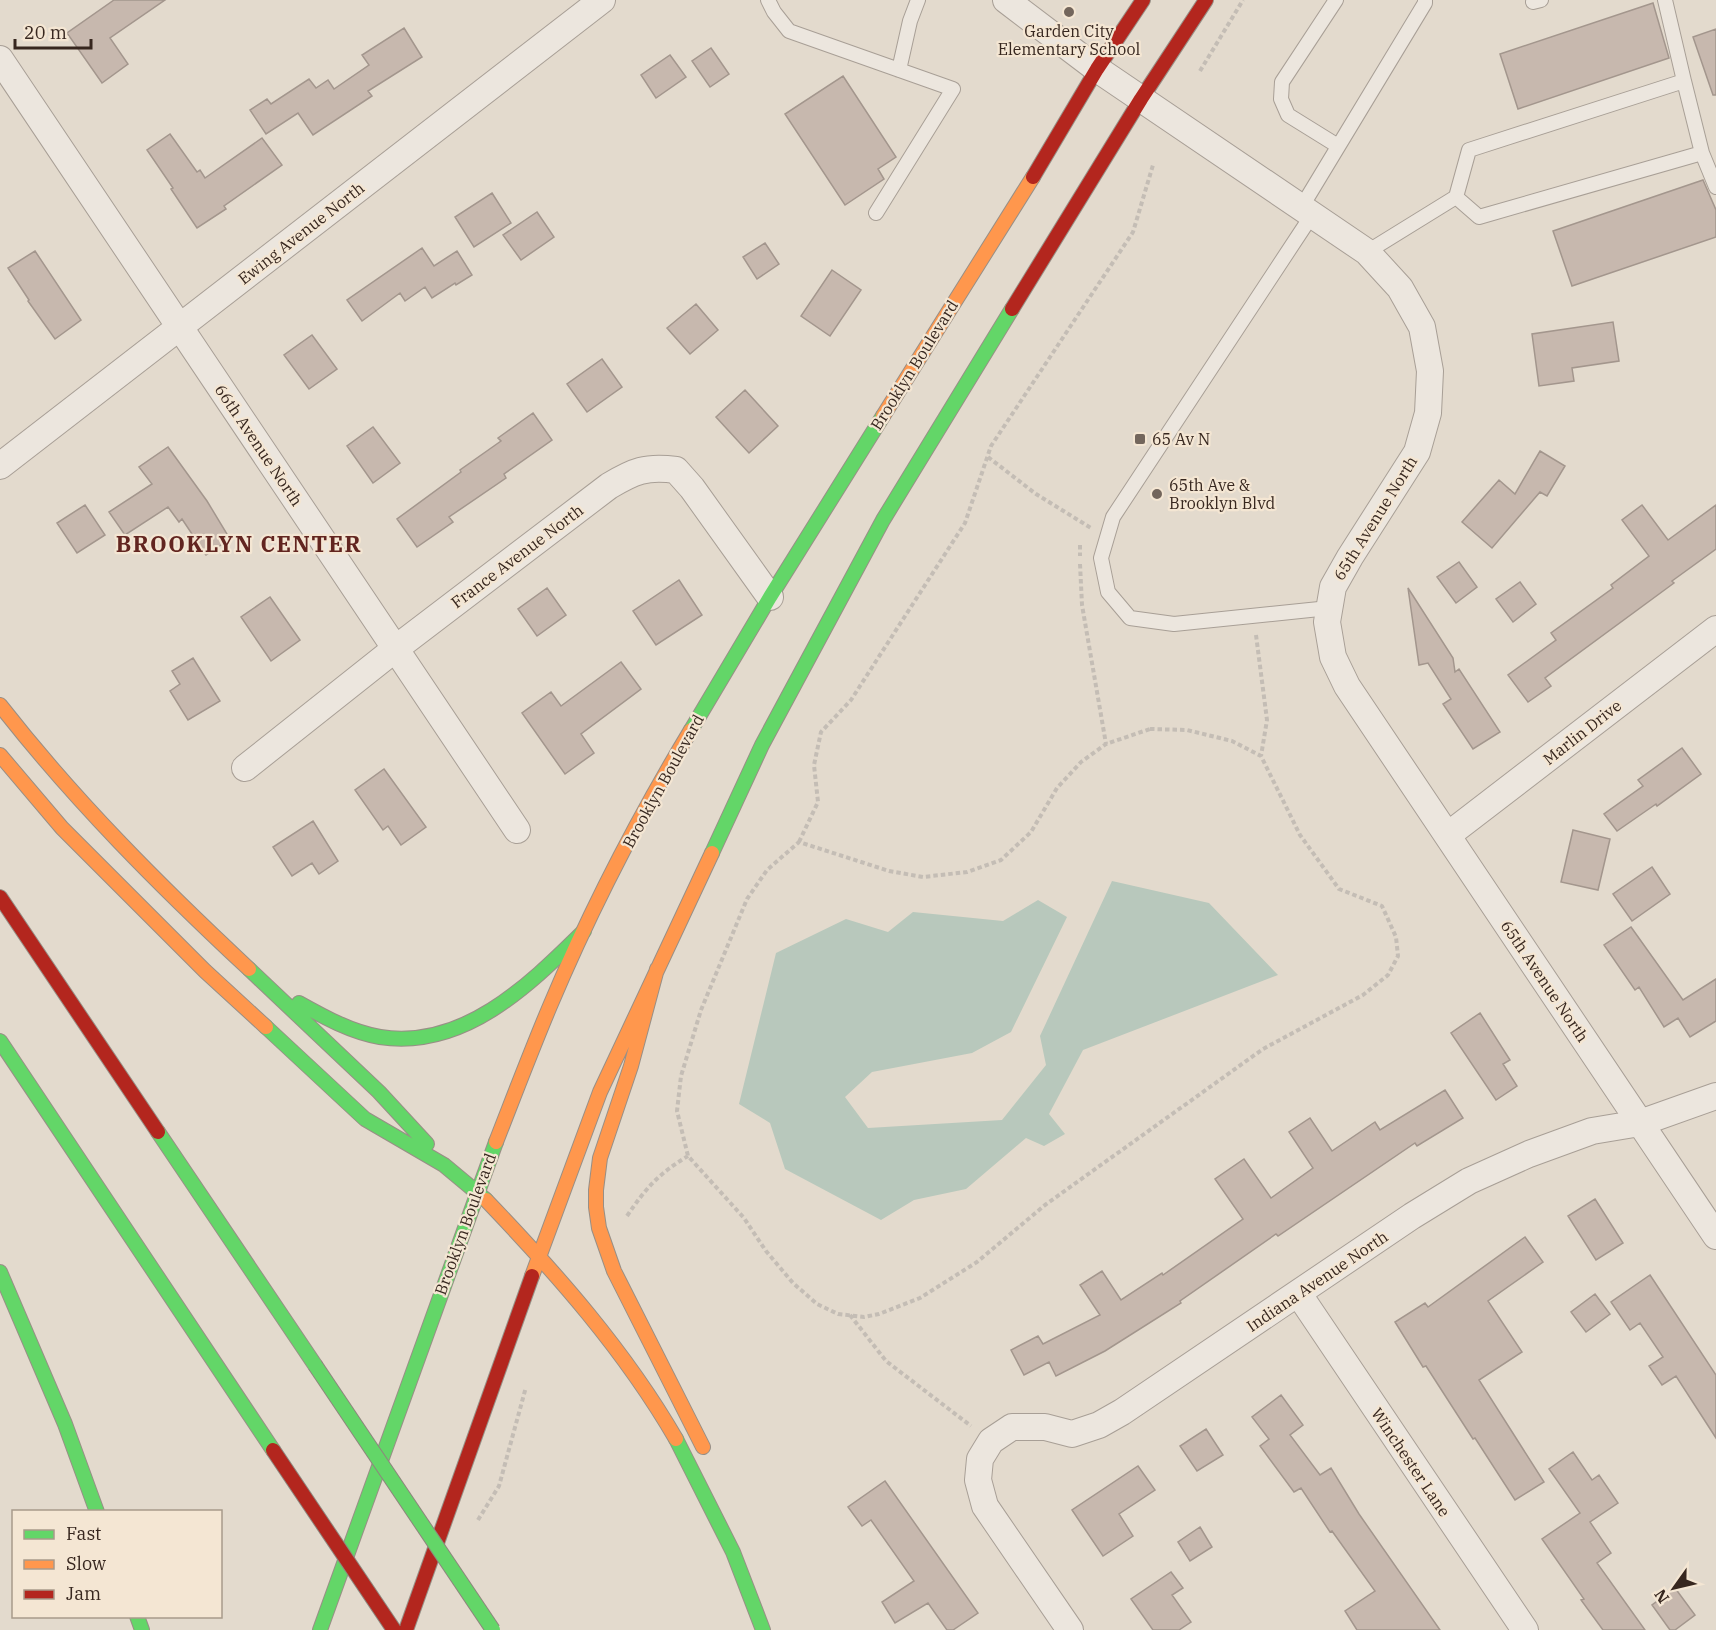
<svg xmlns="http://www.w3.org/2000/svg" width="1716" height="1630" font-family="'IBM Plex Serif',serif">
	<rect width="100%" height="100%" fill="#e3dacd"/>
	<!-- water -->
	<path fill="#b8c8bc" d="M 1112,881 L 1209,903 L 1278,975 L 1083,1050 L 1049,1114 L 1065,1134 L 1044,1146 L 1026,1138 L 966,1189 L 914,1200 L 881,1220 L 785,1169 L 770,1123 L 739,1104 L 776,953 L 846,919 L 888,932 L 913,912 L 1003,921 L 1038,900 L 1067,917 L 1011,1032 L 972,1053 L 872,1072 L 845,1097 L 868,1128 L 1002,1120 L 1046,1065 L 1040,1036 Z"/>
	<!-- building -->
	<path fill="#c7b8ae" stroke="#a3968d" stroke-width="1.5" d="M 114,0 L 165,0 L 110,38 L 128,64 L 102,83 L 67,33 Z
		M 1653,3 L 1669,58 L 1518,109 L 1500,54 Z
		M 404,28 L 422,57 L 368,91 L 372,96 L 313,135 L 298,113 L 266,134 L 250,110 L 267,99 L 271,104 L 309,79 L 316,88 L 328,80 L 334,89 L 369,65 L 362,55 Z
		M 1716,29 L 1716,95 L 1713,95 L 1693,37 Z
		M 711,48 L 729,74 L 710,87 L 692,61 Z
		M 670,55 L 686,77 L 656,98 L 641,75 Z
		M 843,76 L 896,157 L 878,169 L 884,179 L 845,205 L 785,114 Z
		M 170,134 L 197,172 L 200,170 L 205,178 L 262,138 L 282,165 L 224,206 L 226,209 L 197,228 L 171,189 L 173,188 L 147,150 Z
		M 1703,180 L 1716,210 L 1716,237 L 1572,286 L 1553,231 Z
		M 492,193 L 511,223 L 474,247 L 455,217 Z
		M 537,212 L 554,237 L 521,260 L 503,235 Z
		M 765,243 L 779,264 L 757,279 L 743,257 Z
		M 422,248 L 434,266 L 457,251 L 472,275 L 456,285 L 455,283 L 432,298 L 425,287 L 405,301 L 400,293 L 362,321 L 347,300 Z
		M 35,251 L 81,320 L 55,339 L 28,301 L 29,300 L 8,268 Z
		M 832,270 L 861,290 L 830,336 L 801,316 Z
		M 696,304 L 718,330 L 690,354 L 667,328 Z
		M 1613,322 L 1619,361 L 1572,368 L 1574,381 L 1539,386 L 1532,334 Z
		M 312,335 L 337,369 L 309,389 L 284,355 Z
		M 602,359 L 622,387 L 587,412 L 567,384 Z
		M 745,390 L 778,426 L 749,453 L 716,417 Z
		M 533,413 L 552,440 L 504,474 L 506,478 L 449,517 L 453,522 L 417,547 L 397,519 L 461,472 L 460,470 L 501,441 L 498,438 Z
		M 373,427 L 400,463 L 373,483 L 347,446 Z
		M 168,447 L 207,501 L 230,539 L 206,555 L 182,519 L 179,522 L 168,507 L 125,535 L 109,512 L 152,484 L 139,467 Z
		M 1540,451 L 1565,466 L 1547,496 L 1540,492 L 1492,548 L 1462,522 L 1499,480 L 1515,494 Z
		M 85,505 L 105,535 L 77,553 L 57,523 Z
		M 1642,505 L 1668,540 L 1716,505 L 1716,549 L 1672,581 L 1674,583 L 1545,678 L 1551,686 L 1528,702 L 1508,675 L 1556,640 L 1551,633 L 1613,588 L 1611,585 L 1649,556 L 1622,520 Z
		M 1459,562 L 1477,587 L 1456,603 L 1437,577 Z
		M 679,580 L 702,615 L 656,645 L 633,611 Z
		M 1520,582 L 1536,604 L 1513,622 L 1496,599 Z
		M 547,588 L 566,615 L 537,636 L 518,609 Z
		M 1408,588 L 1453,658 L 1455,672 L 1459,669 L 1500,732 L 1473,749 L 1443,704 L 1451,699 L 1428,663 L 1419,665 Z
		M 270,597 L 300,640 L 271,661 L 241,617 Z
		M 193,658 L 220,701 L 188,720 L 170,691 L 180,684 L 172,671 Z
		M 621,662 L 641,689 L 581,734 L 594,753 L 565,774 L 522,713 L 551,692 L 561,706 Z
		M 1682,748 L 1701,774 L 1657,806 L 1656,804 L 1617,831 L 1604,814 L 1643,786 L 1638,780 Z
		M 384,769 L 426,827 L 401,845 L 388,826 L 383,830 L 355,790 Z
		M 313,821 L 338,861 L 319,874 L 312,863 L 292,876 L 273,847 Z
		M 1573,830 L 1610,839 L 1598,890 L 1561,882 Z
		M 1652,867 L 1670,894 L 1632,921 L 1613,894 Z
		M 1631,927 L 1683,1000 L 1716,979 L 1716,1021 L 1690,1037 L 1678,1018 L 1664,1027 L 1639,987 L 1635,990 L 1604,945 Z
		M 1480,1013 L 1510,1060 L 1503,1064 L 1517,1086 L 1496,1100 L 1451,1033 Z
		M 1445,1090 L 1463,1118 L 1417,1146 L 1415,1143 L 1278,1236 L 1276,1234 L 1180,1301 L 1181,1303 L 1105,1351 L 1056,1376 L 1049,1362 L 1024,1375 L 1011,1350 L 1038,1336 L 1043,1344 L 1100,1315 L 1080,1285 L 1102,1271 L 1121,1300 L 1162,1273 L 1163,1275 L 1243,1219 L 1215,1179 L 1244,1159 L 1271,1198 L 1313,1168 L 1289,1132 L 1310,1118 L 1332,1151 L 1375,1122 L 1380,1130 Z
		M 1595,1199 L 1623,1243 L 1596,1260 L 1568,1216 Z
		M 1525,1237 L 1543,1262 L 1488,1301 L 1522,1352 L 1479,1380 L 1544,1482 L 1515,1500 L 1475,1438 L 1473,1439 L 1426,1366 L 1423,1367 L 1395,1322 L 1425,1303 L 1428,1307 Z
		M 1650,1275 L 1716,1375 L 1716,1438 L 1676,1376 L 1662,1385 L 1649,1366 L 1663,1357 L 1640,1323 L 1630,1330 L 1611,1302 Z
		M 1595,1294 L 1610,1314 L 1586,1332 L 1571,1312 Z
		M 1281,1395 L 1303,1425 L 1290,1435 L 1320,1475 L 1331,1468 L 1359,1514 L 1440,1630 L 1357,1630 L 1345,1611 L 1375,1591 L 1332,1531 L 1330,1532 L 1301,1488 L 1294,1492 L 1260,1446 L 1269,1439 L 1252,1417 Z
		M 1206,1429 L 1223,1455 L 1197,1471 L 1180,1446 Z
		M 1573,1452 L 1592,1480 L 1599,1475 L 1618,1503 L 1590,1522 L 1611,1553 L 1597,1563 L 1645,1630 L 1603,1630 L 1581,1600 L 1584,1599 L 1542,1539 L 1580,1513 L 1549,1469 Z
		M 1138,1466 L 1155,1490 L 1119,1514 L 1133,1536 L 1103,1556 L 1072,1510 Z
		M 885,1481 L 978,1613 L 953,1630 L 947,1630 L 928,1603 L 895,1623 L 882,1602 L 914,1581 L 871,1520 L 862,1526 L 848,1507 Z
		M 1200,1527 L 1212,1547 L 1190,1561 L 1178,1542 Z
		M 1171,1572 L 1183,1588 L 1172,1595 L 1191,1622 L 1179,1630 L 1153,1630 L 1131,1599 Z
		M 1675,1588 L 1695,1615 L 1675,1630 L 1670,1630 L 1652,1605 Z"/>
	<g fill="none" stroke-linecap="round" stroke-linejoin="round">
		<defs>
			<path id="lane" d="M 768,0 L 774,12 L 789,31 L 953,89 L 876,213
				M 1336,0 L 1282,82 L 1281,99 L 1288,115 L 1338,146
				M 1665,0 L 1684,81
				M 1533,2 L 1541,0
				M 899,70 L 910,21 L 918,0
				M 1702,153 L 1716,187
				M 1301,208 L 1425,3 L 1425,0
				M 1312,215 L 1113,517 L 1101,558 L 1108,592 L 1130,618 L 1174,624 L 1329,608
				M 1367,252 L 1456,197 L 1479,217 L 1702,153 L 1684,81 L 1469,150 L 1456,197"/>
			<path id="street" d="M 1006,0 L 1097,69 L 1367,252 L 1400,288 L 1422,327 L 1430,371 L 1428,413 L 1417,452 L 1350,557 L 1333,587 L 1327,622 L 1333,657 L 1347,686 L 1716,1236
				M 0,59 L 517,830
				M 0,466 L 602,0
				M 245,768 L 395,649 L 609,486 C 634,471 646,466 676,470 L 692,488 L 770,597
				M 1448,835 L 1716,629
				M 1298,1293 L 1525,1630
				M 1070,1630 L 985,1506 L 978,1480 L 980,1459 L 991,1441 L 1012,1427 L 1045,1427 L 1072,1434 L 1099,1425 L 1122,1412 L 1412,1216 L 1469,1181 L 1529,1154 L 1592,1131 L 1640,1123 L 1716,1096"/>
			<path id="fast" d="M 691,730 L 770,597 L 883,416
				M 712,853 L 762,745 L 883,520 L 1012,309
				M 249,969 L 379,1092 L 427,1144
				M 299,1003 C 324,1017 351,1032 380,1037 C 464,1050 529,985 584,931
				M 266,1027 L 365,1119 L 444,1165 L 486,1200
				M 0,1041 L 273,1450
				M 158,1132 L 315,1365
				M 0,1272 L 65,1424 L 97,1512
				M 676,1439 L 733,1552 L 763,1630
				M 137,1616 L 142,1630
				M 320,1630 L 496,1142"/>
			<path id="slow" d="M 883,416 L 1033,177
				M 0,705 C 75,801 160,886 249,969
				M 0,755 L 62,828 L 205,971 L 266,1027
				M 657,969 L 631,1066 L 600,1158 L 596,1190 L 596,1207 L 599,1228 L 614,1271 L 703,1447
				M 496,1142 C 514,1096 531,1051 550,1006 C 590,911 638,818 691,730
				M 486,1200 C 557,1274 625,1351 676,1439
				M 532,1276 L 600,1092 L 712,853"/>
			<path id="jam" d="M 1033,177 L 1097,69 L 1143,0
				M 1012,309 L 1141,99 L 1206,0
				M 0,897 L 158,1132
				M 406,1630 L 532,1276"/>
		</defs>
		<!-- lane casing -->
		<use href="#lane" stroke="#a89f96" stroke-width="16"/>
		<!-- street casing -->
		<use href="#street" stroke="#a89f96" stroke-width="28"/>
		<!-- fast casing -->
		<use href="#fast" stroke="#988f86" stroke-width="16"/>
		<!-- slow casing -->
		<use href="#slow" stroke="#988f86" stroke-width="16"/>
		<!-- jam casing -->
		<use href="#jam" stroke="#988f86" stroke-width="16"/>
		<!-- path -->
		<path stroke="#c4bdb5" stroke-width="4" stroke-dasharray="4.5 3" stroke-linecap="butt" d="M 1200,71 L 1243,0
			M 988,457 L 1036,494 L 1091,528
			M 1080,545 L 1080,556
			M 1080,564 L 1082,605 L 1106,744
			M 1256,635 L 1267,720 L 1261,756
			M 1150,729 L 1187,730 L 1232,741 L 1261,756 L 1300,835 L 1339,889 L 1382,906 L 1396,937 L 1398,956 L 1388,975 L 1363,995 L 1263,1049 L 1045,1205 L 977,1262 L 920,1298 L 879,1314 L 864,1317 L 838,1314 L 817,1304 L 793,1283 L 766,1251 L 744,1218 L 688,1156 L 677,1111 L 681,1076 L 701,1010 L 747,899 L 767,870 L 799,842 L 889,871 L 923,877 L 967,872 L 1001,860 L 1031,832 L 1057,788 L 1081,762 L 1106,744 Z
			M 799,842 L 818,802 L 814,765 L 821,732 L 851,700 L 965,523 L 991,446 L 1133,232 L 1153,165
			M 627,1216 C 646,1188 658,1174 688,1156
			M 850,1315 L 886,1361 L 971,1426
			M 478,1520 L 499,1486 L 526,1387"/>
		<!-- lane -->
		<use href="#lane" stroke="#ece6de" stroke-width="14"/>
		<!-- street -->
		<use href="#street" stroke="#ece6de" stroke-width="26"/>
		<!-- fast -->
		<use href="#fast" stroke="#63d668" stroke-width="14"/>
		<!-- slow -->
		<use href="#slow" stroke="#ff974d" stroke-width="14"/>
		<!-- jam -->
		<use href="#jam" stroke="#b3261e" stroke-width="14"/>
		<defs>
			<path id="fast-bridge" d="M 315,1365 L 493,1630"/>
			<path id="jam-bridge" d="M 273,1450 L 394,1630"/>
		</defs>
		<!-- fast-bridge casing -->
		<use href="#fast-bridge" stroke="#8e857d" stroke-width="16" stroke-linecap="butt"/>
		<!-- jam-bridge casing -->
		<use href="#jam-bridge" stroke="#8e857d" stroke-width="16" stroke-linecap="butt"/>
		<!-- fast-bridge -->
		<use href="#fast-bridge" stroke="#63d668" stroke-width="14"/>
		<!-- jam-bridge -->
		<use href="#jam-bridge" stroke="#b3261e" stroke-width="14"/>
	</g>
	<!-- markers -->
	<g fill="#73665c" stroke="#f4e6d3" stroke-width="2">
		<circle cx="1069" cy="12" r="6"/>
		<rect x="1134" y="433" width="12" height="12" rx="3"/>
		<circle cx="1157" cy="494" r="6"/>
	</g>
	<g text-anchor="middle" stroke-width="4.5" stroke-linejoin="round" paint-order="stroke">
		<!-- poi labels -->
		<g font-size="16" fill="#37271f" stroke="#f4e6d3" text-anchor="start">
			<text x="1069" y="37" text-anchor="middle">Garden City<tspan x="1069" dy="18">Elementary School</tspan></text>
			<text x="1152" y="445">65 Av N</text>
			<text x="1169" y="491">65th Ave &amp;<tspan x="1169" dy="18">Brooklyn Blvd</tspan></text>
		</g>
		<!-- street labels -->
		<g font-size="16" fill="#37271f" stroke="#f4e6d3">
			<text transform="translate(301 233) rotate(-38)" y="6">Ewing Avenue North</text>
			<text transform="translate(914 365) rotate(-58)" y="6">Brooklyn Boulevard</text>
			<text transform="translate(259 445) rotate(56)" y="6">66th Avenue North</text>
			<text transform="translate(1375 518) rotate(-58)" y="6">65th Avenue North</text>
			<text transform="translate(517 556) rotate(-37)" y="6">France Avenue North</text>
			<text transform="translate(1582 732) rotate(-38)" y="6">Marlin Drive</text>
			<text transform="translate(663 781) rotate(-61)" y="6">Brooklyn Boulevard</text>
			<text transform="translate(1545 981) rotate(56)" y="6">65th Avenue North</text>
			<text transform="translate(465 1224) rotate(-70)" y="6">Brooklyn Boulevard</text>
			<text transform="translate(1317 1281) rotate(-34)" y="6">Indiana Avenue North</text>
			<text transform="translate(1411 1462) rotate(56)" y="6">Winchester Lane</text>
		</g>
		<!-- district labels -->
		<g font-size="22" font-weight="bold" letter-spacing="1.5" fill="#622520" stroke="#f4e6d3">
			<text x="239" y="552">BROOKLYN CENTER</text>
		</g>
	</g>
	<!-- legend -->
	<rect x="12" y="1510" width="210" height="108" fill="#f4e6d3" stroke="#a89a8b" stroke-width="1.5"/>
	<rect x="24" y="1530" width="30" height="9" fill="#63d668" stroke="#a89a8b" stroke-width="1.5"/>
	<text x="66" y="1540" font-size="18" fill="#37271f">Fast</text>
	<rect x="24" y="1560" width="30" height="9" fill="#ff974d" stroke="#a89a8b" stroke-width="1.5"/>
	<text x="66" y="1570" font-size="18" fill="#37271f">Slow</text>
	<rect x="24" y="1590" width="30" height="9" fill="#b3261e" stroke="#a89a8b" stroke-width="1.5"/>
	<text x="66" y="1600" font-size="18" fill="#37271f">Jam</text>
	<!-- north arrow -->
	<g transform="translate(1674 1588) rotate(236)" stroke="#f4e6d3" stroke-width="4.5" paint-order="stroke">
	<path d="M0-4.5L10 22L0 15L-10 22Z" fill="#37271f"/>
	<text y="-9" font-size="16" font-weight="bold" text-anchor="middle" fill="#37271f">N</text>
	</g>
	<!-- scale -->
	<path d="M15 39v9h76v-9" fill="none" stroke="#37271f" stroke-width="3"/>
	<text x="24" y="39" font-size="18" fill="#37271f" stroke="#f4e6d3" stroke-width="4.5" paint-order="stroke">20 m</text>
</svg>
